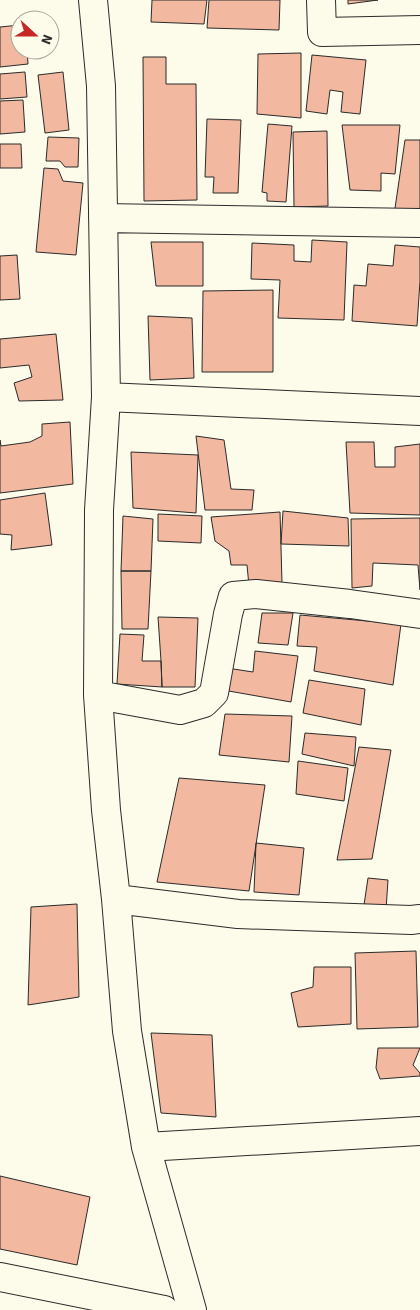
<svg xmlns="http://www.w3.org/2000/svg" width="420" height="1310" font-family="'Source Sans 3',sans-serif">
	<rect width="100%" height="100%" fill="#fdfbea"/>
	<!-- building -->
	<path fill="#f2b8a0" stroke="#2b2b2b" d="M 152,0 L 207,0 L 204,24 L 151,22 Z
		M 209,0 L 280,0 L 279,30 L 207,28 Z
		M 348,0 L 378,0 L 348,4 Z
		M 20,25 L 20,50 L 27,50 L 28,64 L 0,67 L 0,27 Z
		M 301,53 L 301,118 L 257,114 L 258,54 Z
		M 312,55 L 366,60 L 360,114 L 341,112 L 343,92 L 330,90 L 327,114 L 306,111 Z
		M 143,57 L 166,57 L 166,84 L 196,84 L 197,200 L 144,201 Z
		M 25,72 L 27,97 L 0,99 L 0,74 Z
		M 63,72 L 69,130 L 45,133 L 38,75 Z
		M 23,100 L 25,132 L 0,134 L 0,101 Z
		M 207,119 L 241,120 L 238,193 L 213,193 L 214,177 L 205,177 Z
		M 268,124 L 292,126 L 286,202 L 267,201 L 267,193 L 262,192 Z
		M 342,125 L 400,125 L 395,174 L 381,173 L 381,191 L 350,190 Z
		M 327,131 L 328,206 L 294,207 L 293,132 Z
		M 48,137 L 79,138 L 78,167 L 65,167 L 60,161 L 46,161 Z
		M 405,140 L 420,140 L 420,216 L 394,215 Z
		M 0,144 L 21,144 L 22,168 L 0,168 Z
		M 44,168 L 58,169 L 63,181 L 83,183 L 76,255 L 36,252 Z
		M 312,240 L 347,242 L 344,320 L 278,318 L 280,280 L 251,279 L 252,243 L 294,245 L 294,261 L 311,262 Z
		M 151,242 L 203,242 L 203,286 L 156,286 Z
		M 395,245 L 420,247 L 420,281 L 417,326 L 352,321 L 354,285 L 366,286 L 368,264 L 393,266 Z
		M 17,255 L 20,299 L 0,300 L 0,256 Z
		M 273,290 L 273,372 L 202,372 L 203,291 Z
		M 148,316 L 192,318 L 194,378 L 150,380 Z
		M 56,334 L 63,400 L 19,401 L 14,383 L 32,377 L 29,365 L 0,368 L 0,339 Z
		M 70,422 L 73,484 L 0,493 L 0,440 L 1,446 L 30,442 L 42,436 L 42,424 Z
		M 196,436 L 224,440 L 231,489 L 254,490 L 252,510 L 205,510 Z
		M 346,442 L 374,442 L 375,467 L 395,467 L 395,447 L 420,444 L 420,515 L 350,513 Z
		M 131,452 L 198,455 L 196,513 L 133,508 Z
		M 45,493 L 52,545 L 11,550 L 12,535 L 0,534 L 0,500 Z
		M 283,511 L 348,518 L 349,546 L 281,544 Z
		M 280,512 L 282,583 L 249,586 L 247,565 L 231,565 L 229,551 L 215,541 L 211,517 Z
		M 158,514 L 202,516 L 201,543 L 158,541 Z
		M 123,516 L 153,519 L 151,571 L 121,571 Z
		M 420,518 L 420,590 L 418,565 L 373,563 L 372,586 L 352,588 L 351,519 Z
		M 121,571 L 151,571 L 148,629 L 122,629 Z
		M 262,613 L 293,613 L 288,645 L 258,643 Z
		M 300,615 L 401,624 L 393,685 L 314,671 L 317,647 L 297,646 Z
		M 158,617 L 198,618 L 195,687 L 162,687 L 161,661 Z
		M 120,634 L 144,635 L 142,661 L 161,661 L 162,687 L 117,684 Z
		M 255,651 L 298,656 L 291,702 L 223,690 L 227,668 L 253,672 Z
		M 309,680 L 365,689 L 361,725 L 303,713 Z
		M 225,714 L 292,716 L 289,762 L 219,755 Z
		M 305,733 L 356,737 L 354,766 L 302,754 Z
		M 359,747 L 391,750 L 372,859 L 337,860 Z
		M 298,761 L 348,768 L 344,801 L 296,794 Z
		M 179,778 L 265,785 L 249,891 L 157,882 Z
		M 256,843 L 304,848 L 299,895 L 254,892 Z
		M 368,878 L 388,880 L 386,910 L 364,905 Z
		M 77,904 L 79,997 L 28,1005 L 31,907 Z
		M 416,951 L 418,1027 L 357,1029 L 355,953 Z
		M 314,967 L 351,967 L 351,1024 L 298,1027 L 291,993 L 313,987 Z
		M 151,1033 L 212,1035 L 216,1117 L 161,1113 Z
		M 378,1048 L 420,1048 L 413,1065 L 420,1073 L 420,1076 L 380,1079 L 376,1068 Z
		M 0,1176 L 90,1197 L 77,1265 L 0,1249 Z"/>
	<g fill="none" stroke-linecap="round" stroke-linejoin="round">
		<defs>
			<path id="minor" d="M 93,0 L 101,86 L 106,397 L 99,510 L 98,695 L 106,810 L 116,899 L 127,1031 L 146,1147 L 192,1310
				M 321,0 L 322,32 L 420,30
				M 103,218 L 420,223
				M 106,397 L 420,411
				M 98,695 L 180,710 L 204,703 L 214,693 L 228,614 L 233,596 L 256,594 L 350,604 L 420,614
				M 116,899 L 238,914 L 411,920 L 420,919
				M 146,1147 L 420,1131
				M 0,1277 L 164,1310"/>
		</defs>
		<!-- minor casing -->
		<use href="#minor" stroke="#2b2b2b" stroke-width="30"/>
		<!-- minor -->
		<use href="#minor" stroke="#fdfbea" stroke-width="28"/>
	</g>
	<!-- north arrow -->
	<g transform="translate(35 35) rotate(111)"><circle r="24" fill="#fdfbea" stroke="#a9a89e"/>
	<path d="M0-4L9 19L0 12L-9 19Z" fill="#c62828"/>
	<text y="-8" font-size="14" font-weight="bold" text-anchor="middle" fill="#2b2b2b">N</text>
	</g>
</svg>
